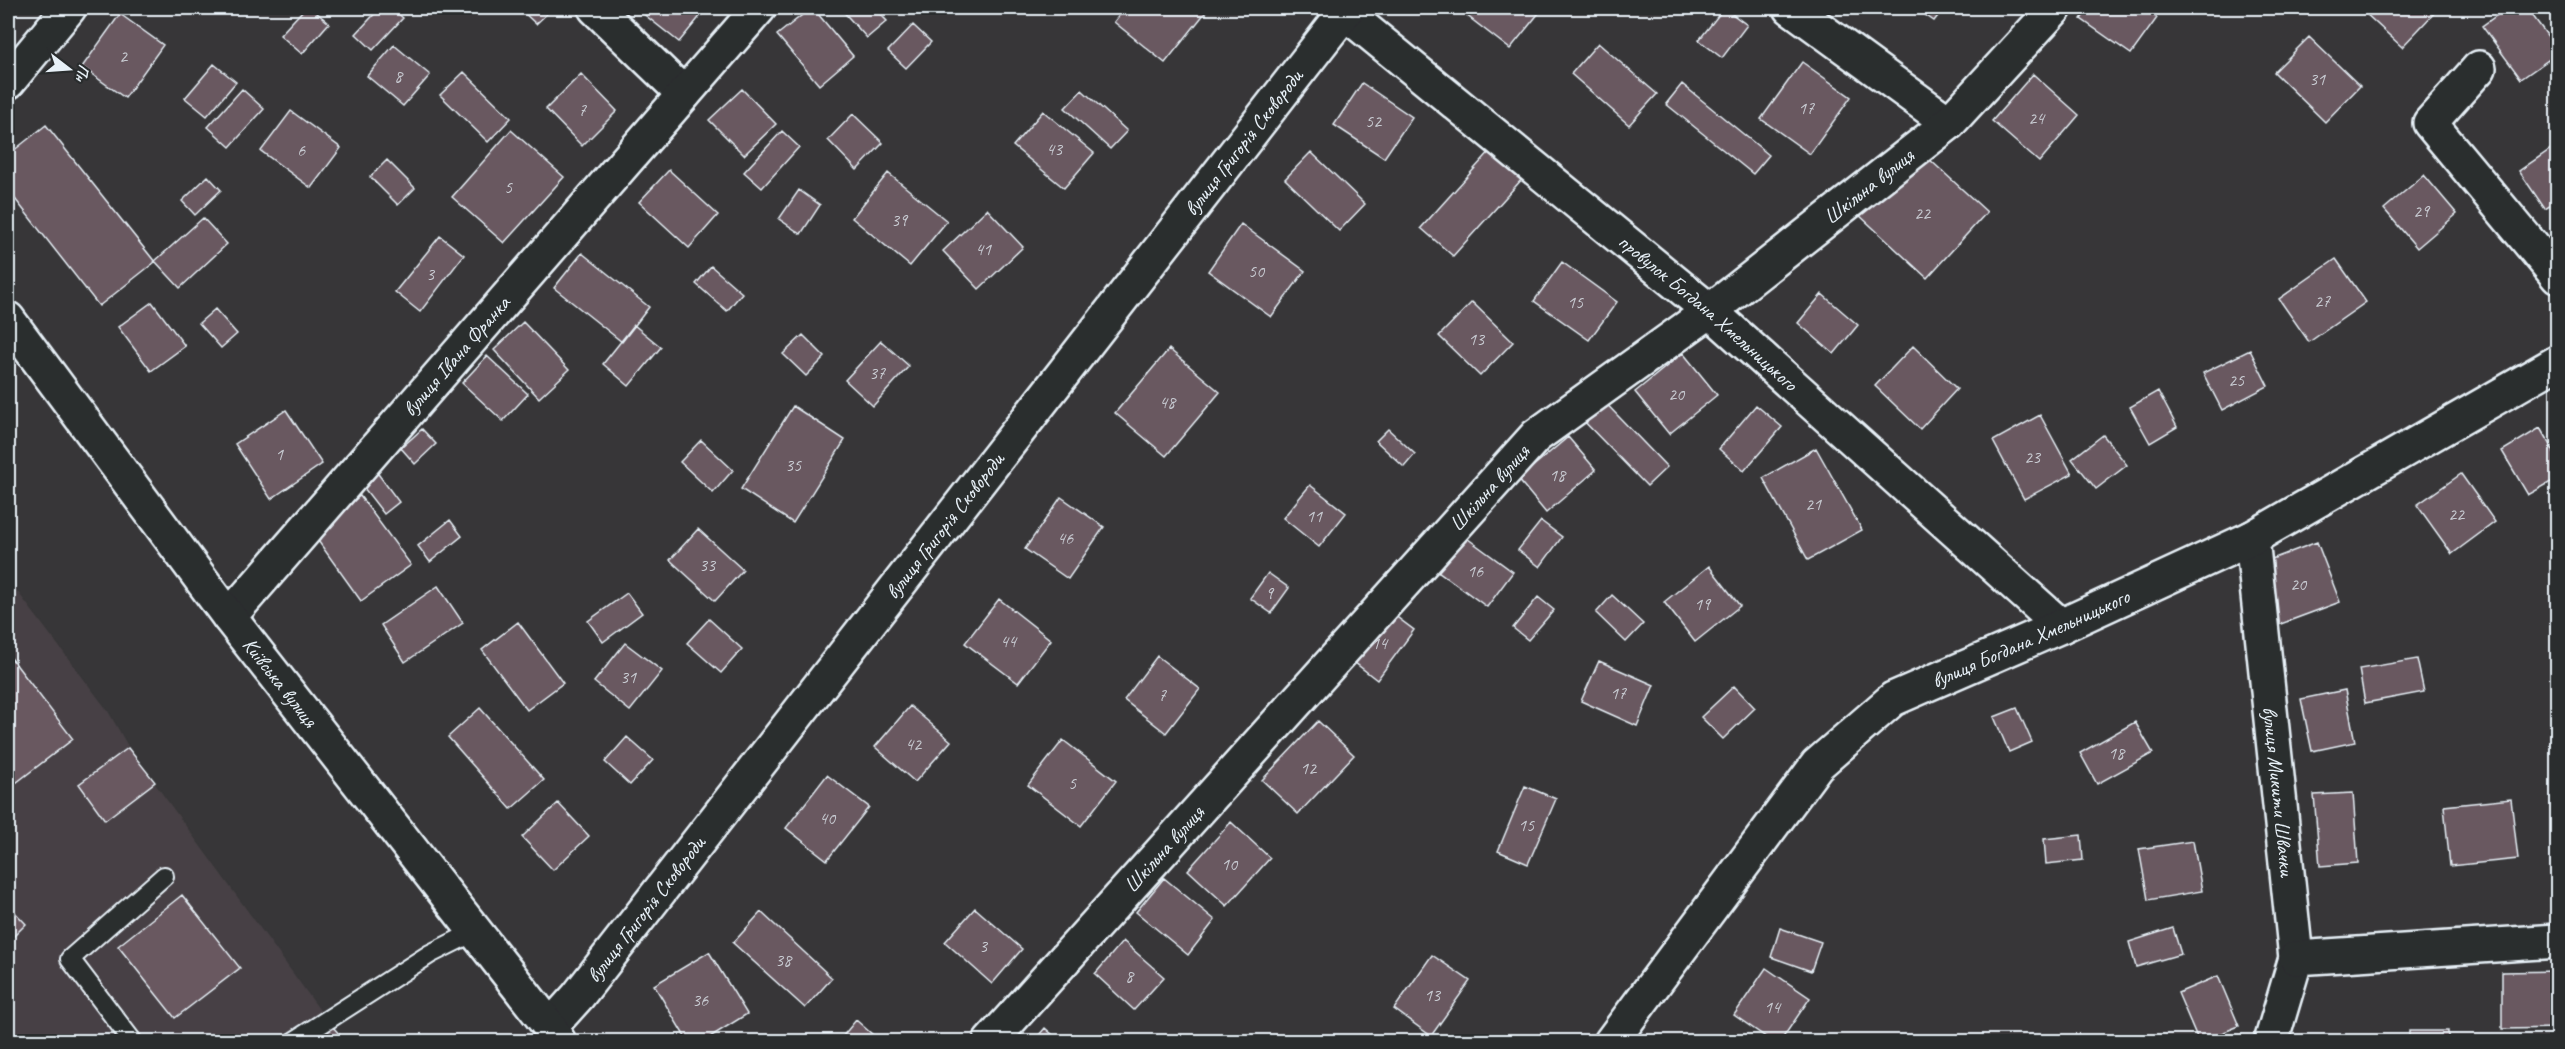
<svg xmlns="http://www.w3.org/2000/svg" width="2565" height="1049" font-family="Caveat,sans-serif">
	<rect width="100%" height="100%" fill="#373638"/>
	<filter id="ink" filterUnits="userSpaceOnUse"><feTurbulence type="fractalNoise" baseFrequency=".0167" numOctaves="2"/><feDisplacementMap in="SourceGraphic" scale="12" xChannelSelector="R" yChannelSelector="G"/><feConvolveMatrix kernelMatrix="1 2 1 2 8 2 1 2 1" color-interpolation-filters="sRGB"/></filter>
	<g filter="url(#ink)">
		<!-- built -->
		<path fill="#464044" d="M 8,579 L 108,711 L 129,748 L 327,1020 L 346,1041 L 8,1041 Z"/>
		<!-- building -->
		<path fill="#695860" stroke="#e8f1f8" stroke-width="1.5" d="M 305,8 L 311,8 L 329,23 L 302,54 L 280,35 Z
			M 380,8 L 392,8 L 403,18 L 373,50 L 356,34 Z
			M 523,8 L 553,8 L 536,24 L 521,10 Z
			M 636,8 L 707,8 L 679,42 Z
			M 811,8 L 813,8 L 853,56 L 819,85 L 777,35 Z
			M 840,8 L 874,8 L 887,21 L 867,38 Z
			M 1125,8 L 1209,8 L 1165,63 L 1114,22 Z
			M 1457,8 L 1543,8 L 1510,49 Z
			M 1724,8 L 1747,25 L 1722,58 L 1699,40 Z
			M 1915,8 L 1944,8 L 1934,21 Z
			M 2089,8 L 2142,8 L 2157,18 L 2131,54 L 2081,19 Z
			M 2367,8 L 2439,8 L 2402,47 L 2363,11 Z
			M 2507,8 L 2527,8 L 2558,50 L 2558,53 L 2521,79 L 2482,26 Z
			M 120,14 L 163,45 L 125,98 L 82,67 Z
			M 913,25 L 931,42 L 906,68 L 888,51 Z
			M 2309,37 L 2360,86 L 2325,122 L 2274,72 Z
			M 1598,43 L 1657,94 L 1629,125 L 1571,74 Z
			M 394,45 L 430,75 L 403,106 L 367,76 Z
			M 1802,62 L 1851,97 L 1810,154 L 1761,119 Z
			M 214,64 L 236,82 L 207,116 L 185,98 Z
			M 464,72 L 511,118 L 488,142 L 440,95 Z
			M 581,74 L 617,111 L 582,146 L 546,109 Z
			M 2033,74 L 2079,115 L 2039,162 L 1992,121 Z
			M 1362,83 L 1412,117 L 1384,158 L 1334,125 Z
			M 1682,84 L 1769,155 L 1753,174 L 1666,104 Z
			M 242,89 L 264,109 L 230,147 L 208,127 Z
			M 742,89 L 776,124 L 744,155 L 709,120 Z
			M 1082,90 L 1127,131 L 1110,149 L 1065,108 Z
			M 291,111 L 341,148 L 311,188 L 261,151 Z
			M 1043,111 L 1094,153 L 1064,188 L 1013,146 Z
			M 853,114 L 883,143 L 857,170 L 828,140 Z
			M 46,125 L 155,262 L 99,306 L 8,190 L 8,155 Z
			M 511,130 L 564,177 L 504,243 L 452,197 Z
			M 782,131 L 799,147 L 762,188 L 744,172 Z
			M 2558,144 L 2558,201 L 2545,209 L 2519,171 Z
			M 1917,148 L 1987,212 L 1927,278 L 1858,214 Z
			M 1492,149 L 1523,178 L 1453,256 L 1421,228 Z
			M 1311,152 L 1365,204 L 1339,231 L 1285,179 Z
			M 387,160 L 415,188 L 398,205 L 370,177 Z
			M 669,170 L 718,215 L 689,248 L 639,202 Z
			M 888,173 L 947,221 L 910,266 L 852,218 Z
			M 2424,175 L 2457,214 L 2417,248 L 2384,209 Z
			M 208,176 L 221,190 L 195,215 L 182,201 Z
			M 799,190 L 820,205 L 801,234 L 779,219 Z
			M 987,209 L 1023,247 L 979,289 L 943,251 Z
			M 203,218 L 227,244 L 180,288 L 155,261 Z
			M 1241,224 L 1305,271 L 1271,317 L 1208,271 Z
			M 440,236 L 464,255 L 420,312 L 395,292 Z
			M 582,253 L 649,307 L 622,342 L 554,288 Z
			M 2336,259 L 2366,302 L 2309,342 L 2279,299 Z
			M 1562,262 L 1617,302 L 1589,340 L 1534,301 Z
			M 711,266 L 742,293 L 727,311 L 696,284 Z
			M 1822,294 L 1858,325 L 1834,354 L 1798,323 Z
			M 152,302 L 185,346 L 151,371 L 118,327 Z
			M 1472,302 L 1513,342 L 1480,376 L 1439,336 Z
			M 215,309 L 237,334 L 221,348 L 199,323 Z
			M 523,322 L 569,370 L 539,398 L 494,350 Z
			M 634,325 L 661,347 L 629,386 L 603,364 Z
			M 803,335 L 825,357 L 806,376 L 783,354 Z
			M 881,341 L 909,366 L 873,406 L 845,380 Z
			M 1913,346 L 1957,389 L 1920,429 L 1875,386 Z
			M 1169,349 L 1220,392 L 1166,456 L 1115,413 Z
			M 2250,350 L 2268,386 L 2222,410 L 2203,373 Z
			M 1683,353 L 1717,395 L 1669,434 L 1635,392 Z
			M 487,356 L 528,394 L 503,421 L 462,383 Z
			M 2158,391 L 2177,427 L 2150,443 L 2130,407 Z
			M 1595,392 L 1667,467 L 1647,486 L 1575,412 Z
			M 1756,405 L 1782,427 L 1744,471 L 1719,449 Z
			M 793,406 L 845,440 L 793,523 L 741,489 Z
			M 286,410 L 322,464 L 271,499 L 235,444 Z
			M 2040,415 L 2072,474 L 2024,499 L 1993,441 Z
			M 2540,428 L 2558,459 L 2558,478 L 2528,495 L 2502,451 Z
			M 422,429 L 436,444 L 415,464 L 401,448 Z
			M 1388,429 L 1415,454 L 1404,467 L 1376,441 Z
			M 2103,435 L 2127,465 L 2096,489 L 2072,459 Z
			M 1568,437 L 1596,470 L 1546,513 L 1518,479 Z
			M 701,440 L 733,470 L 713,493 L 680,462 Z
			M 1816,448 L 1862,530 L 1808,560 L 1763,478 Z
			M 373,467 L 399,502 L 384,514 L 357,479 Z
			M 2461,474 L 2495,522 L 2452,554 L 2417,505 Z
			M 1310,485 L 1346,513 L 1319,547 L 1283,518 Z
			M 360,496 L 411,565 L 361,601 L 311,531 Z
			M 1061,497 L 1104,527 L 1068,579 L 1025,549 Z
			M 450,520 L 462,536 L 430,562 L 418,546 Z
			M 1541,521 L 1562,537 L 1540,567 L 1518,550 Z
			M 698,529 L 743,570 L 715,601 L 670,560 Z
			M 1464,536 L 1513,572 L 1487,607 L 1438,571 Z
			M 2317,542 L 2340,602 L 2278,625 L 2256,565 Z
			M 1709,566 L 1740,606 L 1695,642 L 1664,602 Z
			M 1268,573 L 1289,588 L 1271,613 L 1250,598 Z
			M 438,586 L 463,623 L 405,662 L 381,625 Z
			M 627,593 L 642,613 L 603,642 L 588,621 Z
			M 1612,595 L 1643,624 L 1626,642 L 1596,613 Z
			M 1538,597 L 1554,610 L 1528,640 L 1513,628 Z
			M 999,599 L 1051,640 L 1018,683 L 965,643 Z
			M 1382,606 L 1414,630 L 1377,680 L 1345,655 Z
			M 709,619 L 742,649 L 721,673 L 687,643 Z
			M 518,622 L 563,683 L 527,710 L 482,650 Z
			M 625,643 L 662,671 L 630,711 L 594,682 Z
			M 8,654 L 73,739 L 8,789 Z
			M 1157,656 L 1200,689 L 1166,733 L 1124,700 Z
			M 2417,659 L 2424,692 L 2365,703 L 2359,669 Z
			M 1599,661 L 1654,685 L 1637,726 L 1581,701 Z
			M 1734,686 L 1755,708 L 1723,739 L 1701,717 Z
			M 2345,690 L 2355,742 L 2312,751 L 2301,699 Z
			M 910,706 L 951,741 L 915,782 L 875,747 Z
			M 480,708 L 544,780 L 511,809 L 448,737 Z
			M 2017,708 L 2032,742 L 2009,752 L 1994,717 Z
			M 1318,721 L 1354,755 L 1298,814 L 1262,780 Z
			M 2135,722 L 2153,753 L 2097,784 L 2080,753 Z
			M 627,737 L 653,760 L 630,785 L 605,762 Z
			M 1063,740 L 1116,781 L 1081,826 L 1028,785 Z
			M 128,748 L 155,782 L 105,820 L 79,784 Z
			M 827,775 L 869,807 L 827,860 L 786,828 Z
			M 1525,786 L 1556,799 L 1528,864 L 1498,851 Z
			M 2353,793 L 2358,863 L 2320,866 L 2314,795 Z
			M 2511,799 L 2518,859 L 2450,866 L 2444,806 Z
			M 558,803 L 589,836 L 553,870 L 522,837 Z
			M 1231,822 L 1270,858 L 1227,906 L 1188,870 Z
			M 2081,835 L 2083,860 L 2046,864 L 2044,839 Z
			M 2193,841 L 2202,891 L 2148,900 L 2139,849 Z
			M 1164,878 L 1215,920 L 1188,955 L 1136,912 Z
			M 182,895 L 240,968 L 175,1018 L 118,946 Z
			M 8,905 L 26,924 L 8,942 Z
			M 975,908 L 1022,949 L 992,984 L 945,942 Z
			M 761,912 L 832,978 L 805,1008 L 733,943 Z
			M 1780,928 L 1821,942 L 1811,971 L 1771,957 Z
			M 2173,928 L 2181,954 L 2136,967 L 2129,942 Z
			M 1123,941 L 1164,977 L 1134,1010 L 1095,974 Z
			M 709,952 L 747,1014 L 702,1042 L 688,1042 L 654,985 Z
			M 1432,955 L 1470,981 L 1431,1036 L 1394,1009 Z
			M 1766,968 L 1810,998 L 1780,1042 L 1773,1042 L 1734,1015 Z
			M 2558,971 L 2558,1028 L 2502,1029 L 2502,972 Z
			M 2218,976 L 2239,1026 L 2199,1042 L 2178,993 Z
			M 327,1020 L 346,1042 L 304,1042 Z
			M 856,1020 L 881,1042 L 838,1042 Z
			M 1045,1028 L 1061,1042 L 1033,1042 Z
			M 2409,1031 L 2448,1031 L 2448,1042 L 2409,1042 Z"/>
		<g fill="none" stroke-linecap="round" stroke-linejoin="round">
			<defs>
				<path id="lane" d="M 133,1042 L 70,959 L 164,876
					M 293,1042 L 430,954 L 476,931"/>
				<g id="street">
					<path d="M 595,8 L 684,94"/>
					<path d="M 1791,8 L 1949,123"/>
					<path id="s1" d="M 1344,12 L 1710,311 L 2061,626"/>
					<path d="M 2479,68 L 2430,123 L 2558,277"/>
					<path d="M 8,82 L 69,8"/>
					<path id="s2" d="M 2252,538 L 2296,958 L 2271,1042"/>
					<path id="s3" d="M 229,617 L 759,8"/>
					<path d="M 2296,958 L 2558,941"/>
					<path id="s4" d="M 990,1042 L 1536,436 L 1710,311 L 1949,123 L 2055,8"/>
				</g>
				<g id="secondary">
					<path id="s5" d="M 550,1027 L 578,996 L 1348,8"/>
					<path id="s6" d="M 1611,1042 L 1817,765 L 1893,699 L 2061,626 L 2252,538 L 2558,362"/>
				</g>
				<g id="primary">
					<path id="s7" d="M 8,319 L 229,617 L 550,1027 L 559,1042"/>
				</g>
			</defs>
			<!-- lane casing -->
			<use href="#lane" stroke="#e8f1f8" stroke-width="22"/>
			<!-- street casing -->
			<use href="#street" stroke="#e8f1f8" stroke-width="38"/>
			<!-- secondary casing -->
			<use href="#secondary" stroke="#e8f1f8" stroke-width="38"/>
			<!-- primary casing -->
			<use href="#primary" stroke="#e8f1f8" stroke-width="38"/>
			<!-- lane -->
			<use href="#lane" stroke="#2a2d2e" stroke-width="18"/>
			<!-- street -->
			<use href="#street" stroke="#2a2d2e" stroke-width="33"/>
			<!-- secondary -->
			<use href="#secondary" stroke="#2a2d2e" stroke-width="33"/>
			<!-- primary -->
			<use href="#primary" stroke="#2a2d2e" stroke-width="33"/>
		</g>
	</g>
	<g text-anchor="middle" stroke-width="4.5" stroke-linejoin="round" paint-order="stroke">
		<!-- number labels -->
		<g font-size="18" fill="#c8cbd2">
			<text x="123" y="62">2</text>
			<text x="398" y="82">8</text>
			<text x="2317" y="85">31</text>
			<text x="1806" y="114">17</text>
			<text x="582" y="116">7</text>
			<text x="2036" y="124">24</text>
			<text x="1373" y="127">52</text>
			<text x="1054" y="155">43</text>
			<text x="301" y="156">6</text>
			<text x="508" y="193">5</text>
			<text x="2421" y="217">29</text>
			<text x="1922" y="219">22</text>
			<text x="899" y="226">39</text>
			<text x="983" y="255">41</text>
			<text x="1256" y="277">50</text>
			<text x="430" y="280">3</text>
			<text x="2322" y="307">27</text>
			<text x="1575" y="308">15</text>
			<text x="1476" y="345">13</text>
			<text x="877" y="379">37</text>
			<text x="2236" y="386">25</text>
			<text x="1676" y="400">20</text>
			<text x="1167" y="408">48</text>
			<text x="279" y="460">1</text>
			<text x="2032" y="463">23</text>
			<text x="793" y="471">35</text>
			<text x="1557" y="481">18</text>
			<text x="1813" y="510">21</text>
			<text x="2456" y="520">22</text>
			<text x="1314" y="522">11</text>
			<text x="1065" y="544">46</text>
			<text x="707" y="571">33</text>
			<text x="1475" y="577">16</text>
			<text x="2298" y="590">20</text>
			<text x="1269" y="599">9</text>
			<text x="1702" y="610">19</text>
			<text x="1008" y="647">44</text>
			<text x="1379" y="649">14</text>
			<text x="628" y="683">31</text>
			<text x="1618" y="699">17</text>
			<text x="1162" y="701">7</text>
			<text x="913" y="750">42</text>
			<text x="2116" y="759">18</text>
			<text x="1308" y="774">12</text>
			<text x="1072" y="789">5</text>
			<text x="827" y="824">40</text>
			<text x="1526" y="831">15</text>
			<text x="1229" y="870">10</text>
			<text x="983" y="952">3</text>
			<text x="783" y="966">38</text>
			<text x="1129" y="982">8</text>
			<text x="1432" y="1001">13</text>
			<text x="700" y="1006">36</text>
			<text x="1772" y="1013">14</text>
		</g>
		<!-- street labels -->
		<g font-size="21" fill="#e8f1f8" stroke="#2a2d2e">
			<text dy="7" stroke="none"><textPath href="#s5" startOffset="1124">вулиця Григорія Сковороди</textPath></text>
			<text dy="7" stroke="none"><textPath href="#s4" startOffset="1232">Шкільна вулиця</textPath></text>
			<text dy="7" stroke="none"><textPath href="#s1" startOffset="472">провулок Богдана Хмельницького</textPath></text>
			<text dy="7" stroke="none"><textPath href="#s3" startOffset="346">вулиця Івана Франка</textPath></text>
			<text dy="7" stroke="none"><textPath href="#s4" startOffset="746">Шкільна вулиця</textPath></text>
			<text dy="7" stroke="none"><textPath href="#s5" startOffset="638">вулиця Григорія Сковороди</textPath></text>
			<text dy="7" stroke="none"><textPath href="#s6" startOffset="596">вулиця Богдана Хмельницького</textPath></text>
			<text dy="7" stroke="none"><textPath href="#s7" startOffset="454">Київська вулиця</textPath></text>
			<text dy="7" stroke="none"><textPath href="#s2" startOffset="255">вулиця Микити Швачки</textPath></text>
			<text dy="7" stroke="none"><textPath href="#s4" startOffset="260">Шкільна вулиця</textPath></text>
			<text dy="7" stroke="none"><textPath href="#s5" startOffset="152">вулиця Григорія Сковороди</textPath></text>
		</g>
	</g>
	<!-- margin -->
	<rect width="2565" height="1049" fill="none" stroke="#2a2d2e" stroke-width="30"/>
	<rect x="15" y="15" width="2535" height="1019" fill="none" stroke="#e8f1f8" stroke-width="2" filter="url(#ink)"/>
	<!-- north arrow -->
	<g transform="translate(69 69) rotate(107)" stroke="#2a2d2e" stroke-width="4.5" paint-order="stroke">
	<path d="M0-4.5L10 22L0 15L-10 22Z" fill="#e8f1f8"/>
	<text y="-9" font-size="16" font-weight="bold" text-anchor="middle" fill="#e8f1f8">Пн</text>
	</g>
</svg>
